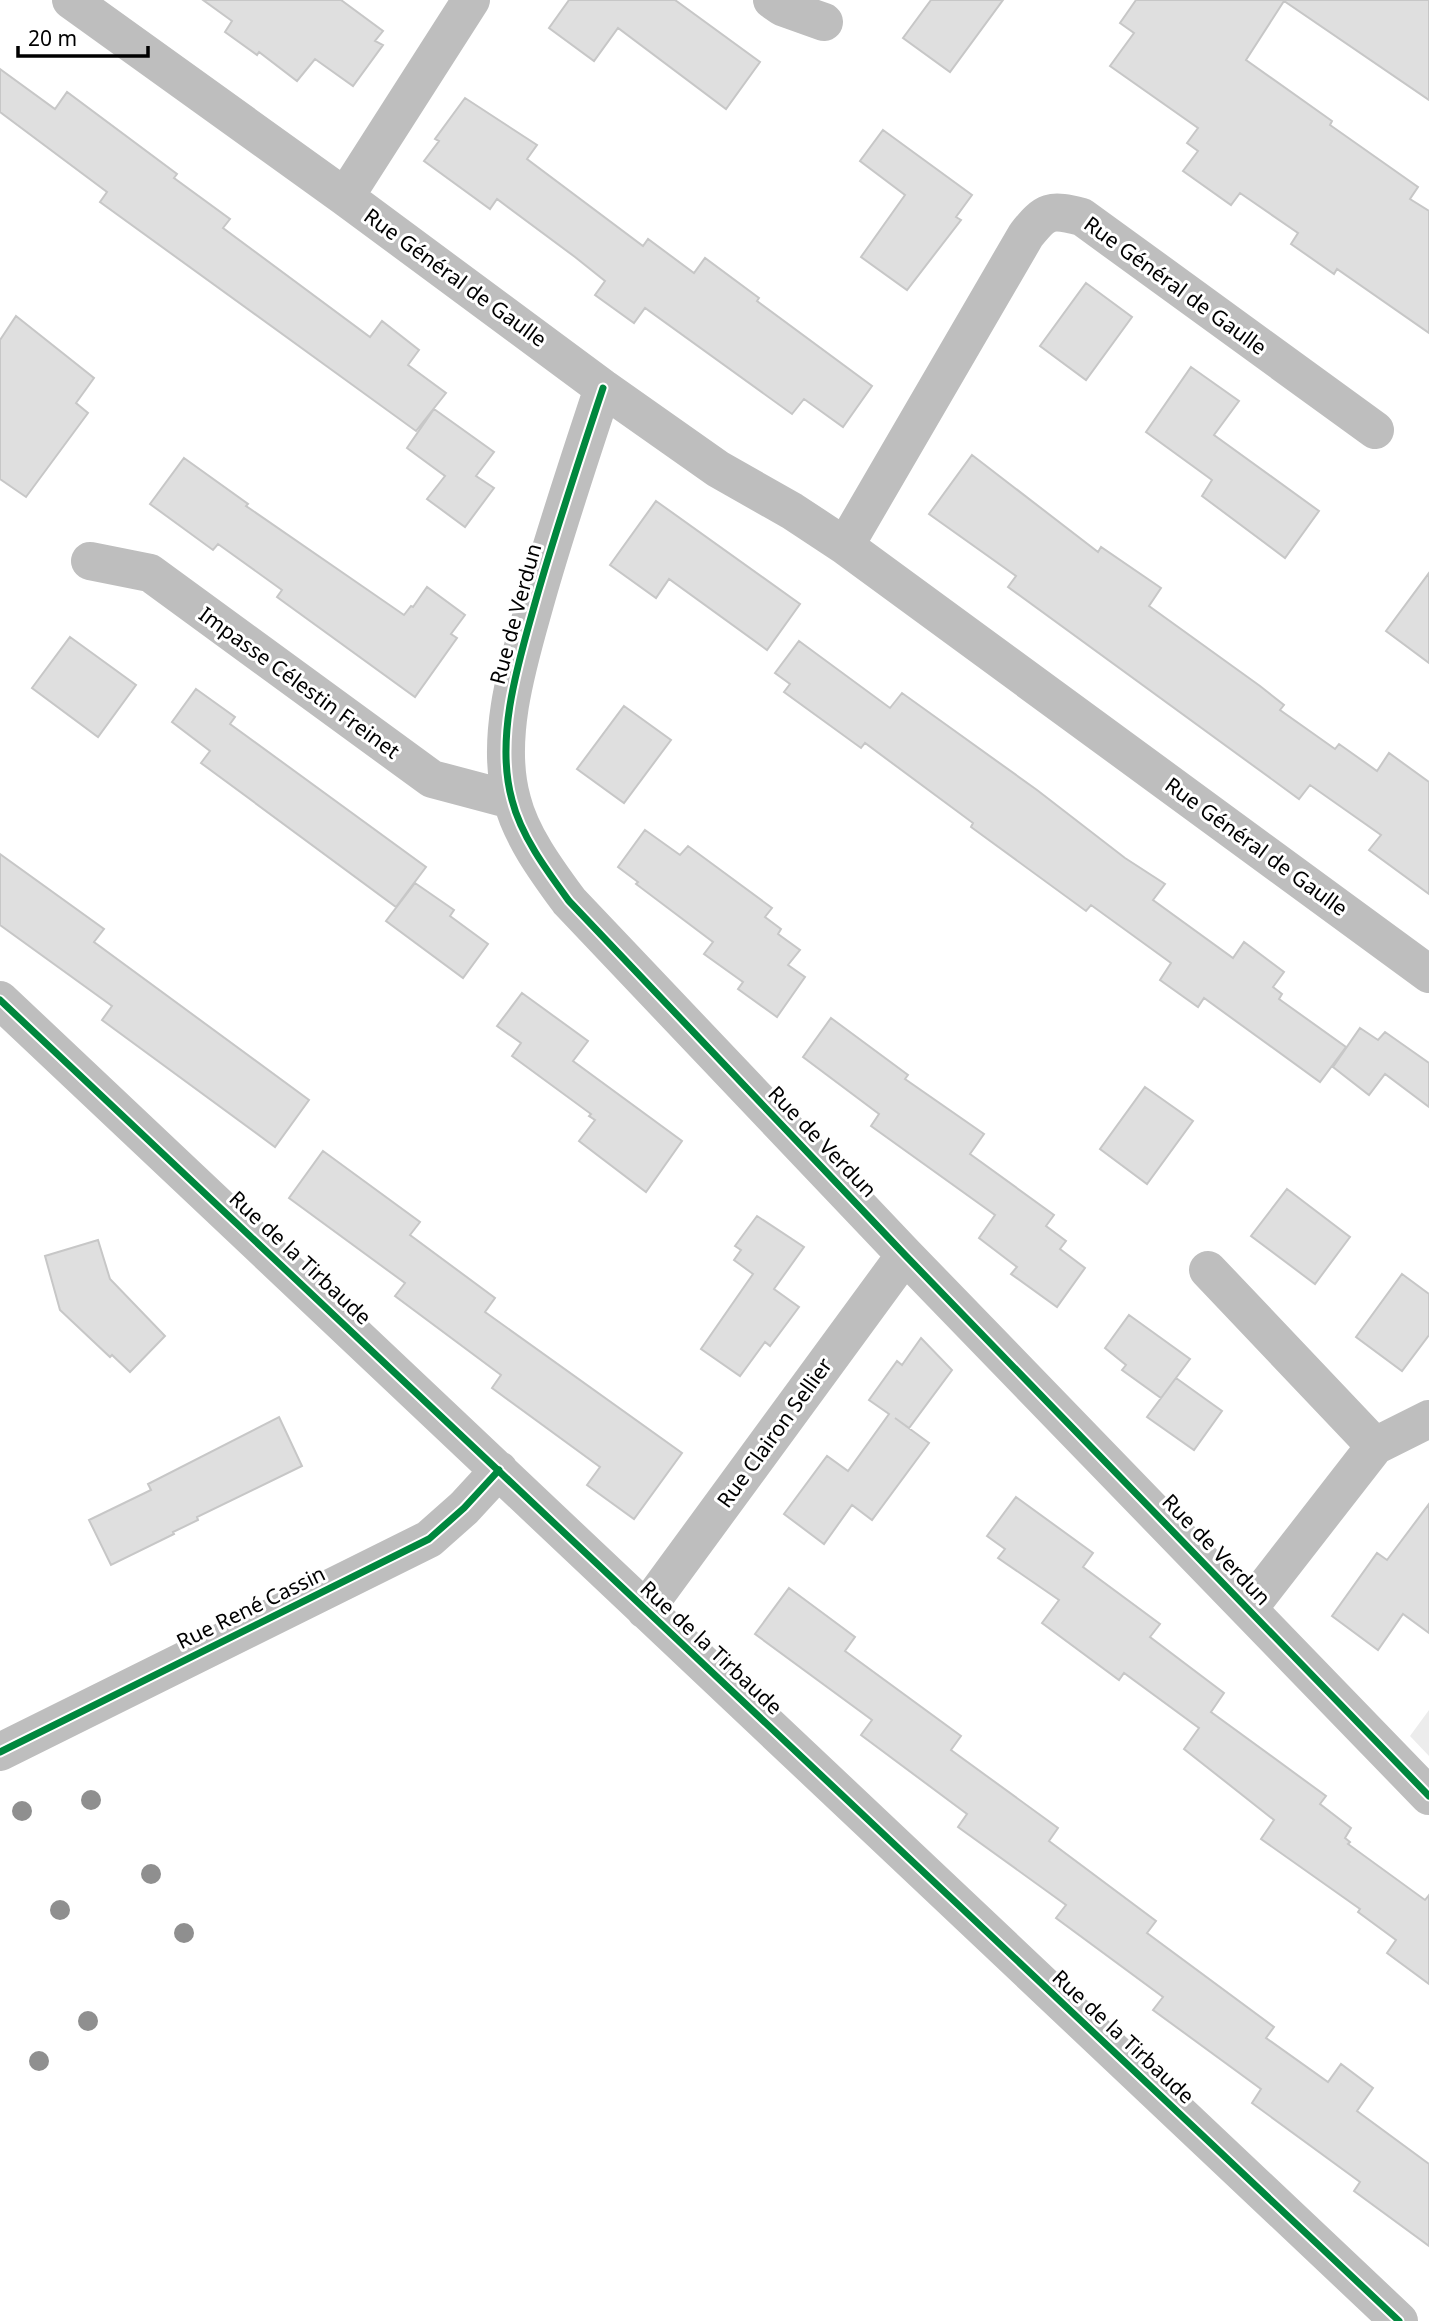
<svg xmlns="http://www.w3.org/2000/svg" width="1429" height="2321" font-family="'Noto Sans',sans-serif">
	<rect width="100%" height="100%" fill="#fff"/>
	<!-- green -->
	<path fill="#ececec" d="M 1429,1710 L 1429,1756 L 1410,1736 Z"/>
	<!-- building -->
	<path fill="#dfdfdf" stroke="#c7c7c7" stroke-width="2" d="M 203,0 L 341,0 L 383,31 L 375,41 L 383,45 L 353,86 L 315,59 L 297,81 L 259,52 L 257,55 L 225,32 L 232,21 Z
		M 569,0 L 675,0 L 760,62 L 726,109 L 618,28 L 594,61 L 549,28 Z
		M 931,0 L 1003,0 L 950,72 L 903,38 Z
		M 1136,0 L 1429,0 L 1429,100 L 1284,1 L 1246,60 L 1332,121 L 1330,125 L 1418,187 L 1410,199 L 1429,211 L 1429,333 L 1337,269 L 1334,274 L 1291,244 L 1298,233 L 1240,193 L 1231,205 L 1183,171 L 1198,151 L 1187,143 L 1198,128 L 1110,66 L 1134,33 L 1120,23 Z
		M 0,69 L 55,109 L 67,92 L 177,174 L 174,178 L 230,219 L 223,228 L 370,337 L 382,321 L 419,350 L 408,365 L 446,393 L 416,431 L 100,202 L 107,192 L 0,112 Z
		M 465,98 L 537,145 L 527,159 L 643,246 L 648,239 L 694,273 L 705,258 L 759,298 L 757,301 L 872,386 L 843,427 L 804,399 L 792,414 L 645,308 L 634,323 L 595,295 L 605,281 L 575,257 L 497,199 L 490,209 L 424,161 L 439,141 L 435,139 Z
		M 883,130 L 972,195 L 956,217 L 961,220 L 907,290 L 861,257 L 905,195 L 860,161 Z
		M 1086,283 L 1132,317 L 1086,380 L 1040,346 Z
		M 16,316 L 94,378 L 76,403 L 88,413 L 26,497 L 0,479 L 0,340 Z
		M 1191,367 L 1239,401 L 1214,435 L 1319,511 L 1285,558 L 1202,496 L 1212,480 L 1146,432 Z
		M 434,409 L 494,452 L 476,476 L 494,488 L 465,527 L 427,499 L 445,476 L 407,448 Z
		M 972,455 L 1098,552 L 1101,547 L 1161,588 L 1149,606 L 1260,686 L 1284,705 L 1280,710 L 1335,749 L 1339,744 L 1377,771 L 1389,753 L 1429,782 L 1429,894 L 1369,850 L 1381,835 L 1310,785 L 1299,799 L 1008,587 L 1016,576 L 929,514 Z
		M 184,458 L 248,504 L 246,506 L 404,615 L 411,606 L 413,607 L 427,587 L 465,615 L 451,634 L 457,638 L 415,697 L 277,597 L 282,590 L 218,544 L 213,550 L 150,504 Z
		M 656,501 L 800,604 L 767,650 L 669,579 L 656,598 L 610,565 Z
		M 1429,573 L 1429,663 L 1386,631 Z
		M 70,637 L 136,685 L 98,737 L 32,688 Z
		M 799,641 L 890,708 L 902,693 L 1037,790 L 1125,858 L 1165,884 L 1153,900 L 1233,958 L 1244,942 L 1284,972 L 1273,987 L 1282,994 L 1279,999 L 1346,1047 L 1320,1082 L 1204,998 L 1198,1007 L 1160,980 L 1171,963 L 1091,905 L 1086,911 L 971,827 L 973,823 L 865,743 L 861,748 L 784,692 L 790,684 L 775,673 Z
		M 196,689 L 235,717 L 230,724 L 426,867 L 396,907 L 201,763 L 210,751 L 172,722 Z
		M 624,706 L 671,740 L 624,803 L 577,769 Z
		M 645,830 L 680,855 L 688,846 L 772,908 L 765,917 L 781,929 L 778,934 L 800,950 L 788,965 L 805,977 L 777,1017 L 738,989 L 743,982 L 704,954 L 713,942 L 636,884 L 638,882 L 618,867 Z
		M 0,854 L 104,929 L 94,942 L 309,1100 L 275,1147 L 102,1020 L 112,1006 L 0,925 Z
		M 415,883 L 454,910 L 450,916 L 488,944 L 463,978 L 386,921 Z
		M 522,993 L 588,1041 L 573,1061 L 682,1141 L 646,1192 L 579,1141 L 595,1120 L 589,1116 L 591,1114 L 512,1056 L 521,1043 L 497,1026 Z
		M 831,1018 L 908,1075 L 905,1079 L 984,1134 L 970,1154 L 1054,1215 L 1046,1226 L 1066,1241 L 1060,1249 L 1085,1268 L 1057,1307 L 1011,1274 L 1017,1267 L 979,1238 L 995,1215 L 871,1126 L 879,1114 L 803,1057 Z
		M 1360,1028 L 1378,1040 L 1385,1032 L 1429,1063 L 1429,1107 L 1385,1074 L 1369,1095 L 1333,1067 Z
		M 1145,1087 L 1193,1121 L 1147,1184 L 1100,1149 Z
		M 323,1151 L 420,1222 L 410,1235 L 495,1298 L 485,1312 L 682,1453 L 634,1519 L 587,1485 L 600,1467 L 492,1388 L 501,1375 L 395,1296 L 405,1283 L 289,1198 Z
		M 1287,1189 L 1350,1237 L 1315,1284 L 1251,1236 Z
		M 757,1216 L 804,1247 L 774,1289 L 799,1307 L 770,1346 L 765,1342 L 740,1376 L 701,1349 L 753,1274 L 734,1260 L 741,1250 L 735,1246 Z
		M 98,1240 L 110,1279 L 165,1336 L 130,1372 L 112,1355 L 110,1357 L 60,1310 L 45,1256 Z
		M 1402,1274 L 1429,1294 L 1429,1335 L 1402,1371 L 1356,1337 Z
		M 1129,1315 L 1190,1359 L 1161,1398 L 1122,1370 L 1126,1365 L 1105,1348 Z
		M 921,1338 L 952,1370 L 909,1428 L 895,1418 L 929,1443 L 872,1520 L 852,1505 L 824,1544 L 784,1514 L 827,1456 L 848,1471 L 889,1414 L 869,1400 L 897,1361 L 902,1365 Z
		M 1176,1378 L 1222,1411 L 1194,1450 L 1147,1417 Z
		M 279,1417 L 302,1466 L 197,1517 L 198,1520 L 173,1532 L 174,1534 L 111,1565 L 89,1520 L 151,1490 L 148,1484 Z
		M 1016,1497 L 1093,1553 L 1083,1567 L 1160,1624 L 1150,1637 L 1224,1693 L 1211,1712 L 1326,1796 L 1320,1804 L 1351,1828 L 1345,1838 L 1350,1842 L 1348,1844 L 1425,1900 L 1429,1895 L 1429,1984 L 1387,1953 L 1396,1940 L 1358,1912 L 1360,1909 L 1261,1839 L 1274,1820 L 1184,1749 L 1199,1728 L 1124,1673 L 1119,1680 L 1042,1623 L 1059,1600 L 998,1558 L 1005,1549 L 987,1536 Z
		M 1429,1504 L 1429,1633 L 1403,1614 L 1378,1650 L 1332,1616 L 1377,1553 L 1387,1560 Z
		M 789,1588 L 855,1637 L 845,1651 L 961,1736 L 951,1750 L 1058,1828 L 1049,1841 L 1156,1921 L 1147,1933 L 1274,2027 L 1266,2038 L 1328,2082 L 1341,2064 L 1373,2088 L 1357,2111 L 1429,2164 L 1429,2246 L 1354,2191 L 1360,2182 L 1252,2103 L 1261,2089 L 1153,2010 L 1163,1997 L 1056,1918 L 1066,1905 L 958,1827 L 967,1814 L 861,1735 L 872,1720 L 755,1634 Z"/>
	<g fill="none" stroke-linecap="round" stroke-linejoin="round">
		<!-- minor -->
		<path stroke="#bebebe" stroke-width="38" d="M 71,0 L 345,197 L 603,388 L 718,469 L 792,511 L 845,546 L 1429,974
			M 772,0 L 782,7 L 824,22
			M 345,197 L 471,0
			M 603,388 C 580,457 557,526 537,596 C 520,657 494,736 512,800 C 521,836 547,871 569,901 L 905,1255 L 1429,1796
			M 845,546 L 1026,235 C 1046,210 1050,209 1082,217 L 1375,430
			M 90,561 L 150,573 L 432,779 L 511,800
			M 0,1000 L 1399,2321
			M 1208,1270 L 1375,1446 L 1429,1419
			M 1249,1608 L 1375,1446
			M 645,1610 L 905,1255
			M 0,1752 L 429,1539 L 464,1508 L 499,1470"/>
		<defs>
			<path id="cycleway" d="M 603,388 C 580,457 557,526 537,596 C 520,657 494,736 512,800 C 521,836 547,871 569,901 L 905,1255 L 1429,1796
				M 0,1000 L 1399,2321
				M 0,1752 L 429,1539 L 464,1508 L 499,1470"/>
		</defs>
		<!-- cycleway casing -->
		<use href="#cycleway" stroke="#fff" stroke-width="11"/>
		<!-- cycleway -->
		<use href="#cycleway" stroke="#00873e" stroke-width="7"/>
	</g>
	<!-- trees -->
	<g fill="#8f8f8f">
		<circle cx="91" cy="1800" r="10"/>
		<circle cx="22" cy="1811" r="10"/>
		<circle cx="151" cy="1874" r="10"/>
		<circle cx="60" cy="1910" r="10"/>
		<circle cx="184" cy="1933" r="10"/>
		<circle cx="88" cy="2021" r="10"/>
		<circle cx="39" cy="2061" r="10"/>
	</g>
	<g text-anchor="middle" stroke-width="6" stroke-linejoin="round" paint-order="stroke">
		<!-- street labels -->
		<g font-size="21" fill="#000" stroke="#fff">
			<text transform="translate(455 278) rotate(36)" y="7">Rue Général de Gaulle</text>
			<text transform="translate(1175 286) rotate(36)" y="7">Rue Général de Gaulle</text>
			<text transform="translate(516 614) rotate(-75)" y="7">Rue de Verdun</text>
			<text transform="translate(299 683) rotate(36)" y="7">Impasse Célestin Freinet</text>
			<text transform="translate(1256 847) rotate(36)" y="7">Rue Général de Gaulle</text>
			<text transform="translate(822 1142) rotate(46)" y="7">Rue de Verdun</text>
			<text transform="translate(300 1258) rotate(43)" y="7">Rue de la Tirbaude</text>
			<text transform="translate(775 1433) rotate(-54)" y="7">Rue Clairon Sellier</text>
			<text transform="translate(1216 1550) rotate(46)" y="7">Rue de Verdun</text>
			<text transform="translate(251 1608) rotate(-26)" y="7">Rue René Cassin</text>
			<text transform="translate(711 1648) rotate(43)" y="7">Rue de la Tirbaude</text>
			<text transform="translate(1123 2037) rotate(43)" y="7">Rue de la Tirbaude</text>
		</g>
	</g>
	<!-- scale -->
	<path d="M18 46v10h130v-10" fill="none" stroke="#000000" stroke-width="3.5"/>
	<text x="28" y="46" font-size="21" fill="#000000" stroke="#ffffff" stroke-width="5" paint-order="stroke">20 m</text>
</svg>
